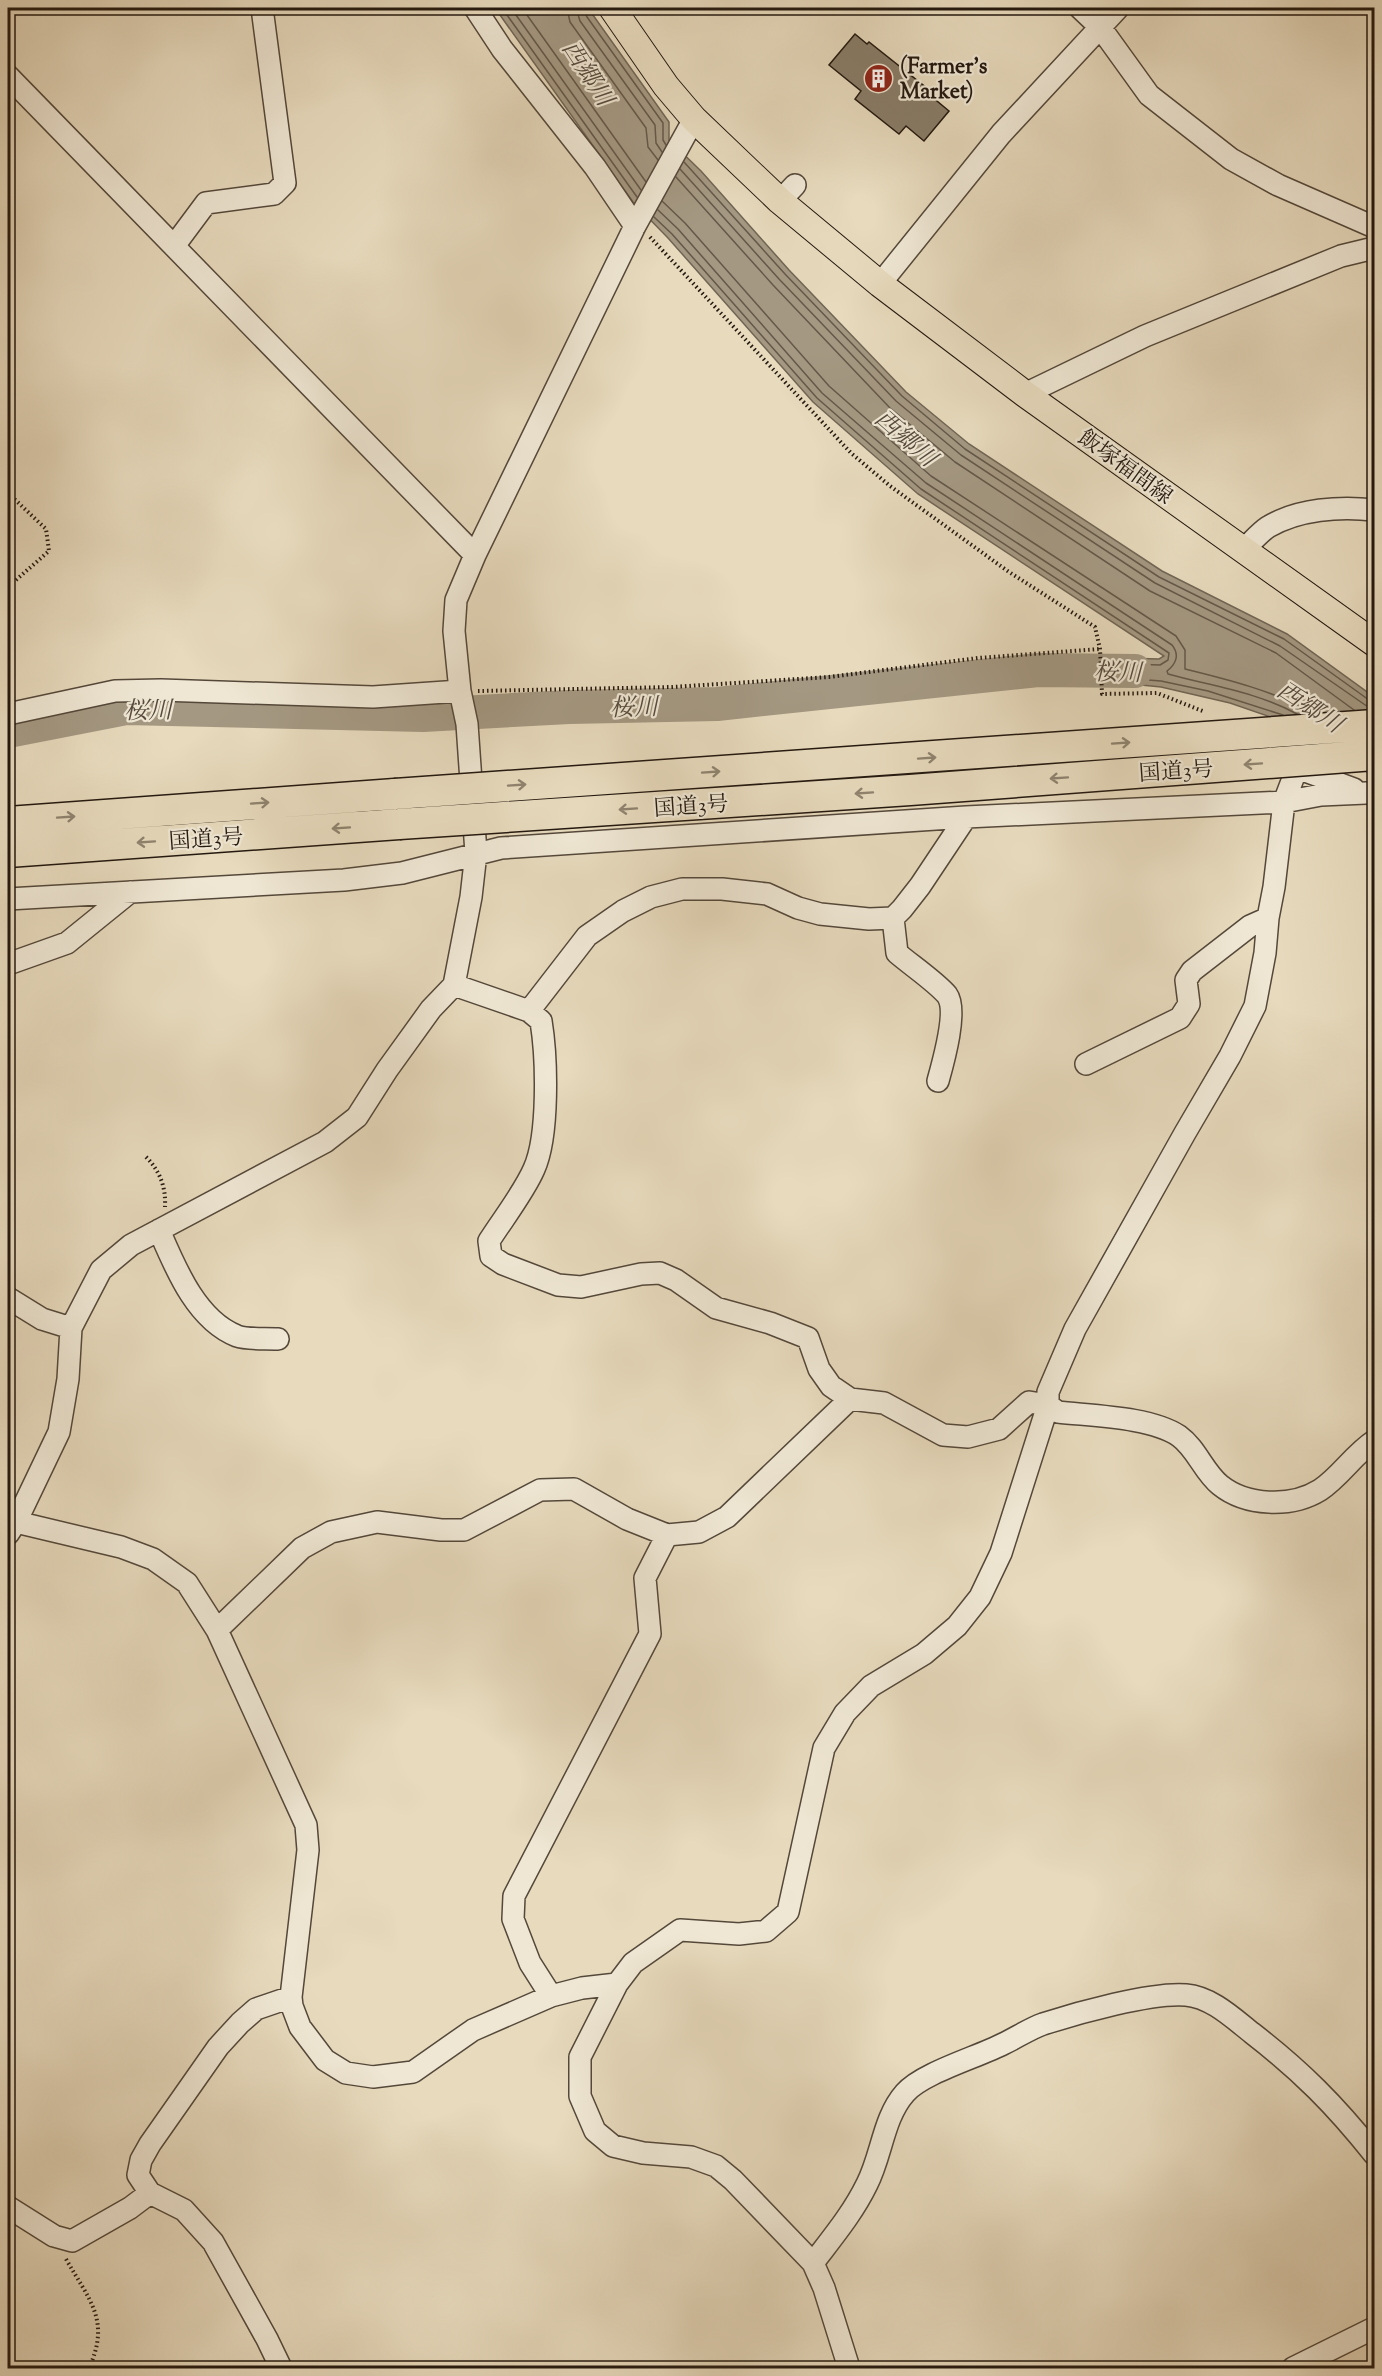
<svg xmlns="http://www.w3.org/2000/svg" width="1382" height="2376" font-family="'Sorts Mill Goudy','Noto Serif JP',serif">
	<rect width="100%" height="100%" fill="#e7dabd"/>
	<filter id="stains"><feTurbulence type="fractalNoise" baseFrequency=".00333" numOctaves="4"/><feColorMatrix values="0 0 0 0 .2 0 0 0 0 .09 0 0 0 0 .02 0 0 0 .5 -.17"/></filter>
	<radialGradient id="worn" r=".72"><stop offset=".6" stop-color="#630" stop-opacity="0"/><stop offset="1" stop-color="#630" stop-opacity=".3"/></radialGradient>
	<!-- water -->
	<path fill="#a49882" stroke="#706554" stroke-width="1.5" d="M 495,8 L 588,8 L 669,122 L 669,140 L 701,171 L 789,270 L 906,392 L 969,444 L 1162,571 L 1287,634 L 1374,697 L 1374,776 L 1279,720 L 1230,703 L 1161,687 L 1121,683 L 1091,683 L 1087,657 L 1159,659 L 1164,656 L 918,494 L 813,402 L 668,238 L 633,202 Z"/>
	<g fill="none" stroke-linecap="round" stroke-linejoin="round">
		<!-- shore -->
		<path stroke="#645848" stroke-width="1.5" d="M 502,8 L 637,197
			M 511,8 L 641,190
			M 522,8 L 646,182
			M 567,8 L 570,22 L 646,128 L 648,147 L 658,160
			M 576,8 L 580,21 L 655,125 L 656,143 L 662,152
			M 583,8 L 587,17 L 663,123 L 663,140 L 666,145
			M 684,162 L 785,274 L 902,396 L 965,449 L 1159,577 L 1284,639 L 1369,700 L 1374,701
			M 680,169 L 779,279 L 896,401 L 961,455 L 1155,583 L 1280,646 L 1371,709
			M 676,177 L 773,285 L 890,408 L 955,462 L 1150,591 L 1276,653 L 1354,710
			M 662,201 L 685,223 L 829,386 L 931,476 L 1176,636 L 1185,650 L 1185,669 C 1230,680 1273,691 1314,713
			M 658,210 L 678,229 L 822,393 L 926,483 L 1172,645 C 1180,655 1176,664 1167,671 L 1168,674 C 1211,686 1257,692 1297,714
			M 654,217 L 672,234 L 817,398 L 921,489 L 1169,653 L 1168,660 L 1160,665 L 1097,663 L 1094,666 L 1097,676 L 1161,681 L 1208,691 L 1283,715"/>
		<!-- river -->
		<path stroke="#a49882" stroke-width="34" d="M 8,731 L 126,708 L 423,715 L 569,707 L 717,704 L 1038,670 L 1135,671"/>
	</g>
	<!-- building -->
	<path fill="#897d69" stroke="#23180f" stroke-width="1.5" d="M 855,34 L 867,44 L 869,42 L 933,93 L 931,96 L 949,111 L 924,141 L 906,126 L 899,134 L 855,99 L 861,91 L 829,65 Z"/>
	<g fill="none" stroke-linecap="round" stroke-linejoin="round">
		<defs>
			<path id="minor" d="M 475,8 L 502,49 L 595,167 L 635,226
				M 1080,8 L 1100,27 L 1149,95 L 1231,159 L 1278,185 L 1374,227
				M 8,76 L 475,555
				M 780,201 L 795,185
				M 174,246 L 206,203 L 274,194 L 285,183 L 262,8
				M 880,284 L 1001,134 L 1118,8
				M 1025,394 L 1145,336 L 1341,256 L 1374,248
				M 1243,550 C 1251,543 1259,533 1268,527 C 1298,509 1340,506 1374,510
				M 8,714 L 115,691 L 161,690 L 373,697 L 460,691
				M 1252,733 L 1279,747 L 1297,768 L 1354,789
				M 8,899 L 344,880 L 402,873 L 501,848 L 966,817 L 1284,802 L 1321,795 L 1366,793
				M 893,918 L 897,953 C 911,965 936,982 947,995 C 958,1010 943,1063 938,1081
				M 8,964 L 67,943 L 130,892
				M 454,985 L 529,1011 L 541,1021 C 547,1058 549,1136 534,1169 C 524,1192 503,1219 489,1241 L 491,1256 L 503,1264 L 558,1285 L 581,1287 L 641,1274 L 660,1273 L 676,1280 L 716,1308 L 770,1323 L 808,1338 L 819,1369 L 831,1386 L 850,1399 L 884,1403 L 943,1435 L 968,1437 L 999,1429 L 1029,1402 L 1048,1405 L 1058,1412 C 1093,1416 1151,1417 1179,1436 C 1197,1449 1203,1471 1220,1485 C 1246,1506 1291,1508 1320,1490 C 1340,1477 1354,1454 1374,1441
				M 529,1011 L 587,936 L 623,911 L 651,897 L 682,889 L 722,889 L 767,894 L 798,908 L 820,914 L 869,919 L 893,918 L 902,909 L 920,886 L 966,817
				M 1086,1064 L 1180,1018 L 1189,1004 L 1186,980 L 1192,971 L 1250,926 L 1268,918
				M 159,1230 C 175,1267 196,1320 237,1336 C 248,1340 266,1338 278,1339
				M 8,1298 L 42,1319 L 71,1328
				M 16,1522 L 121,1547 L 153,1559 L 187,1583 L 217,1630 L 306,1825 L 308,1850 L 291,1997 L 292,2006 L 300,2027 L 325,2060 L 346,2073 L 373,2077 L 413,2072 L 473,2030 L 551,1996 L 582,1988 L 617,1984
				M 8,1534 L 16,1522 L 59,1432 L 68,1379 L 71,1328 L 101,1270 L 131,1245 L 325,1142 L 357,1117 L 387,1070 L 431,1009 L 454,985 L 471,897 L 476,853 L 467,724 L 460,691 L 454,631 L 456,600 L 475,555 L 635,226 L 694,119
				M 217,1630 L 302,1548 L 331,1532 L 377,1522 L 441,1530 L 464,1530 L 540,1490 L 574,1489 L 627,1519 L 667,1535 L 699,1532 L 727,1517 L 850,1399
				M 551,1996 L 530,1963 L 513,1919 L 514,1896 L 650,1634 L 645,1578 L 667,1535
				M 8,2207 L 54,2236 L 72,2241 L 130,2208 L 150,2193
				M 813,2263 C 832,2238 853,2213 867,2184 C 882,2155 883,2118 905,2093 C 922,2073 978,2057 1003,2044 C 1016,2038 1029,2029 1043,2024 C 1077,2013 1152,1992 1186,1995 C 1211,1997 1233,2018 1252,2033 C 1301,2071 1335,2105 1374,2154
				M 281,2368 L 267,2339 L 213,2242 L 184,2210 L 150,2193 L 138,2175 L 141,2160 L 150,2144 L 218,2047 L 240,2023 L 256,2009 L 291,1997
				M 849,2368 L 824,2288 L 813,2263 L 733,2180 L 716,2166 L 691,2157 L 643,2153 L 613,2146 L 595,2131 L 580,2096 L 580,2057 L 617,1984 L 633,1963 L 680,1930 L 739,1934 L 766,1931 L 788,1912 L 824,1748 L 845,1713 L 871,1686 L 924,1654 L 957,1626 L 980,1597 L 1001,1553 L 1048,1405 L 1048,1392 L 1075,1329 L 1185,1133 L 1230,1056 L 1255,1006 L 1265,953 L 1268,918 L 1274,887 L 1284,802 L 1297,768
				M 1293,2368 L 1374,2328"/>
			<path id="major" d="M 612,8 L 666,86 L 694,119 L 780,201 L 880,284 L 1025,394 L 1374,643"/>
			<path id="highway" d="M 8,822 L 395,794
				M 8,852 L 399,824"/>
		</defs>
		<!-- minor casing -->
		<use href="#minor" stroke="#54483a" stroke-width="24"/>
		<!-- major casing -->
		<use href="#major" stroke="#23180f" stroke-width="28"/>
		<!-- highway casing -->
		<use href="#highway" stroke="#23180f" stroke-width="33"/>
		<!-- path -->
		<path stroke="#23180f" stroke-width="4" stroke-dasharray="1.5 3" stroke-linecap="butt" d="M 650,237 L 851,453 L 890,486 L 1009,572 L 1095,627 L 1100,649 L 1102,694 L 1157,693 L 1205,712
			M 8,493 L 46,529 L 49,551 L 8,587
			M 478,691 L 672,687 L 829,677 L 978,658 L 1100,649
			M 146,1157 C 160,1171 166,1187 165,1207
			M 66,2259 C 89,2300 111,2320 89,2368"/>
		<!-- minor -->
		<use href="#minor" stroke="#efe7d4" stroke-width="21"/>
		<!-- major -->
		<use href="#major" stroke="#e7dabd" stroke-width="26"/>
		<!-- highway -->
		<use href="#highway" stroke="#e7dabd" stroke-width="30"/>
		<defs>
			<path id="highway-bridge" d="M 395,794 L 1374,725
				M 399,824 L 910,790 L 1374,755"/>
		</defs>
		<!-- highway-bridge casing -->
		<use href="#highway-bridge" stroke="#23180f" stroke-width="33" stroke-linecap="butt"/>
		<!-- highway-bridge -->
		<use href="#highway-bridge" stroke="#e7dabd" stroke-width="30"/>
	</g>
	<!-- one-way arrows -->
	<defs><path id="oneway-shaft" d="M-6 0H5M1.5-3L5.5 0L1.5 3" fill="none" stroke-width="1.6" stroke-linecap="round" stroke-linejoin="round" transform="scale(1.5)"/></defs>
	<g stroke="#8f836f">
		<use href="#oneway-shaft" transform="translate(1121 743) rotate(-4)"/>
		<use href="#oneway-shaft" transform="translate(927 758) rotate(-4)"/>
		<use href="#oneway-shaft" transform="translate(1253 764) rotate(176)"/>
		<use href="#oneway-shaft" transform="translate(711 772) rotate(-4)"/>
		<use href="#oneway-shaft" transform="translate(1059 778) rotate(176)"/>
		<use href="#oneway-shaft" transform="translate(517 785) rotate(-4)"/>
		<use href="#oneway-shaft" transform="translate(864 793) rotate(176)"/>
		<use href="#oneway-shaft" transform="translate(260 803) rotate(-4)"/>
		<use href="#oneway-shaft" transform="translate(628 809) rotate(176)"/>
		<use href="#oneway-shaft" transform="translate(66 817) rotate(-4)"/>
		<use href="#oneway-shaft" transform="translate(341 828) rotate(176)"/>
		<use href="#oneway-shaft" transform="translate(146 842) rotate(176)"/>
	</g>
	<!-- icons -->
	<defs>
		<symbol id="building-disc" viewBox="-11 -11 22 22"><circle r="9.5" fill="#8f2418" stroke="#efe7d4"/><path d="M-4-6H4V6H1V3H-1V6H-4ZM-2.5-4.3h1.7v1.8h-1.7ZM.8-4.3h1.7v1.8H.8ZM-2.5-1h1.7V.8h-1.7ZM.8-1h1.7V.8H.8Z" fill="#fff"/></symbol>
	</defs>
	<g fill-rule="evenodd">
		<use href="#building-disc" x="862" y="62" width="33" height="33"/>
	</g>
	<g text-anchor="middle" stroke-width="4.5" stroke-linejoin="round" paint-order="stroke">
		<!-- poi labels -->
		<g font-size="22" font-weight="bold" fill="#23180f" stroke="#efe7d4" text-anchor="start">
			<text x="900" y="73">(Farmer's<tspan x="900" dy="25">Market)</tspan></text>
		</g>
		<!-- street labels -->
		<g font-size="22" fill="#23180f" stroke="#efe7d4">
			<text transform="translate(1126 466) rotate(36)" y="8">飯塚福間線</text>
			<text transform="translate(1176 770) rotate(-4)" y="8">国道3号</text>
			<text transform="translate(691 805) rotate(-4)" y="8">国道3号</text>
			<text transform="translate(206 838) rotate(-4)" y="8">国道3号</text>
		</g>
		<!-- water labels -->
		<g font-size="24" font-style="italic" fill="#574b3d" stroke="#efe7d4">
			<text transform="translate(588 73) rotate(57)" y="8">西郷川</text>
			<text transform="translate(906 438) rotate(41)" y="8">西郷川</text>
			<text transform="translate(1118 672) rotate(1)" y="8">桜川</text>
			<text transform="translate(634 707) rotate(-2)" y="8">桜川</text>
			<text transform="translate(1310 707) rotate(33)" y="8">西郷川</text>
			<text transform="translate(148 710) rotate(-1)" y="8">桜川</text>
		</g>
	</g>
	<!-- margin -->
	<rect width="1382" height="2376" fill="none" stroke="#e7dabd" stroke-width="30"/>
	<rect x="9" y="9" width="1364" height="2358" fill="none" stroke="#23180f" stroke-width="3"/>
	<rect x="15" y="15" width="1352" height="2346" fill="none" stroke="#23180f" stroke-width="1.5"/>
	<rect width="100%" height="100%" filter="url(#stains)"/>
	<rect width="100%" height="100%" fill="url(#worn)"/>
</svg>
